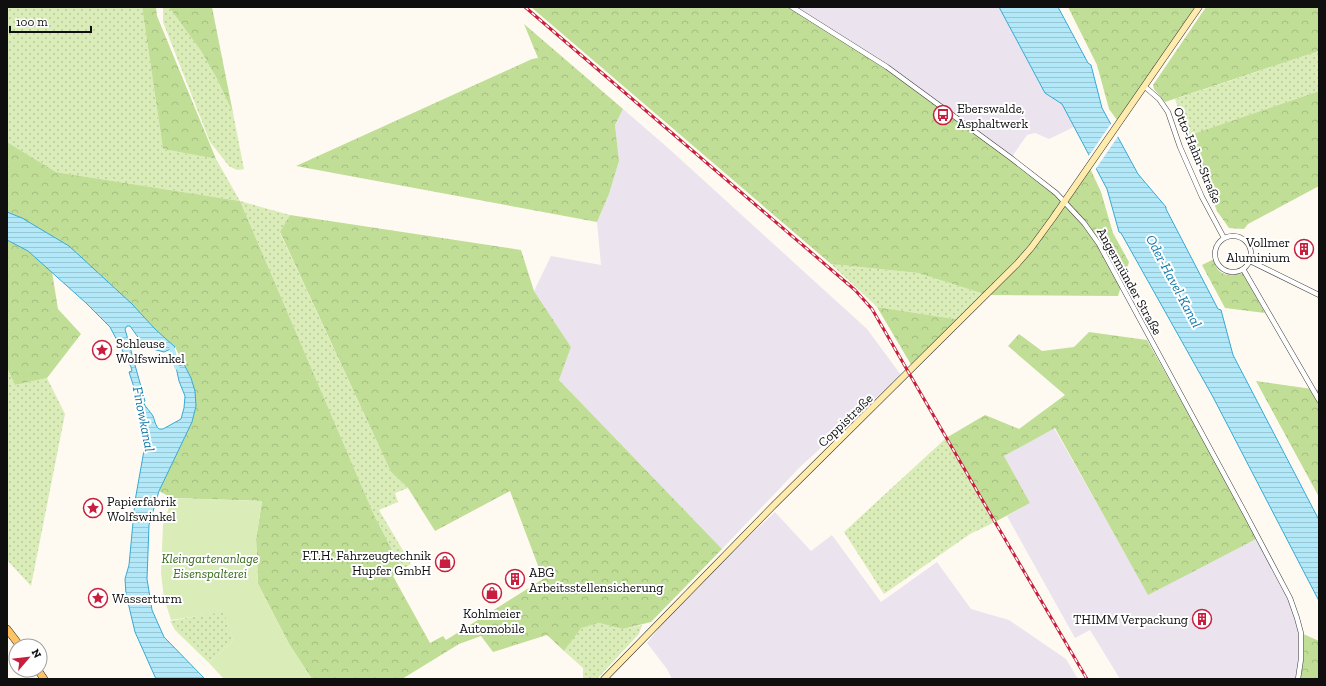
<svg xmlns="http://www.w3.org/2000/svg" width="1326" height="686" font-family="'Zilla Slab',serif">
	<defs>
		<pattern id="grass-dots" width="8" height="8" patternUnits="userSpaceOnUse"><rect width="8" height="8" fill="#daecb8"/><path d="M2 2h.1M6 6h.1" fill="none" stroke="#bac99d" stroke-width="1.8" stroke-linecap="round"/></pattern>
		<pattern id="forest-crowns" width="20" height="18" patternUnits="userSpaceOnUse"><rect width="20" height="18" fill="#c0de96"/><path d="M2 6a3 3 0 1 1 6 0M12 15a3 3 0 1 1 6 0" fill="none" stroke="#a4bd80"/></pattern>
		<pattern id="water-rules" width="6" height="5" patternUnits="userSpaceOnUse"><rect width="6" height="5" fill="#b3e8f9"/><path d="M0 2.5h6" fill="none" stroke="#99c6d4"/></pattern>
	</defs>
	<rect width="100%" height="100%" fill="#fffaf1"/>
	<!-- industrial -->
	<path fill="#ebe3ee" d="M 792,7 L 999,7 L 1045,93 L 1062,104 L 1074,127 L 1049,139 L 1035,133 L 1027,135 L 1011,158 Z
		M 623,109 L 667,147 L 867,329 L 901,375 L 800,467 L 722,549 L 559,380 L 571,347 L 534,291 L 551,256 L 601,265 L 597,222 L 609,194 L 619,161 L 615,125 Z
		M 1054,428 L 1148,594 L 1258,538 L 1290,598 L 1301,633 L 1298,679 L 1120,679 L 1090,630 L 1075,638 L 1007,516 L 1030,503 L 1004,456 Z
		M 775,512 L 811,551 L 832,535 L 881,602 L 937,562 L 971,609 L 1009,620 L 1066,659 L 1078,679 L 672,679 L 667,669 L 647,643 L 659,628 L 729,555 Z"/>
	<!-- grass -->
	<path fill="url(#grass-dots)" d="M 7,7 L 142,7 L 163,149 L 216,159 L 240,201 L 290,215 L 280,233 L 391,472 L 408,488 L 395,493 L 398,502 L 379,510 L 411,564 L 402,569 L 374,515 L 240,201 L 56,172 L 7,142 Z
		M 163,7 L 169,7 L 201,51 L 217,79 L 233,113 L 244,169 L 237,170 L 229,166 L 210,142 L 163,22 Z
		M 1319,51 L 1319,91 L 1187,136 L 1175,99 Z
		M 831,264 L 918,273 L 987,295 L 962,320 L 877,307 Z
		M 7,368 L 15,385 L 47,378 L 65,414 L 31,586 L 7,560 Z
		M 946,438 L 995,522 L 970,534 L 884,594 L 844,532 Z
		M 224,611 L 233,641 L 209,663 L 175,630 L 170,621 Z
		M 599,623 L 623,629 L 642,625 L 639,634 L 597,679 L 583,679 L 583,668 L 564,651 L 580,628 Z"/>
	<!-- forest -->
	<path fill="url(#forest-crowns)" d="M 142,7 L 156,7 L 157,16 L 216,159 L 163,149 Z
		M 169,7 L 212,7 L 233,113 L 217,79 L 201,51 Z
		M 531,7 L 792,7 L 847,41 L 1011,158 L 1064,201 L 1089,166 L 1101,192 L 1113,233 L 1129,262 L 1118,296 L 987,295 L 918,273 L 831,264 Z
		M 1068,7 L 1196,7 L 1117,120 L 1109,109 L 1097,65 Z
		M 1206,7 L 1319,7 L 1319,51 L 1165,102 L 1154,89 L 1153,85 Z
		M 524,24 L 623,109 L 615,125 L 619,161 L 609,194 L 597,222 L 296,166 L 532,59 L 538,58 Z
		M 1319,91 L 1319,186 L 1248,224 L 1244,229 L 1229,228 L 1217,211 L 1187,136 Z
		M 7,142 L 56,172 L 240,201 L 374,515 L 402,569 L 393,576 L 430,643 L 443,636 L 446,640 L 543,579 L 510,491 L 435,531 L 408,488 L 391,472 L 280,232 L 290,215 L 521,250 L 534,291 L 571,347 L 559,380 L 722,549 L 651,622 L 623,629 L 599,623 L 581,628 L 564,651 L 547,635 L 493,652 L 481,636 L 459,644 L 402,679 L 312,679 L 289,644 L 258,584 L 256,539 L 262,501 L 172,498 L 159,491 L 192,422 L 196,406 L 191,378 L 175,347 L 155,329 L 132,304 L 69,246 L 22,218 L 7,212 Z
		M 7,240 L 28,251 L 52,272 L 58,309 L 81,334 L 47,378 L 15,385 L 7,368 Z
		M 1214,259 C 1216,275 1229,278 1243,273 L 1265,313 L 1225,308 L 1202,265 Z
		M 877,307 L 962,320 L 913,368 Z
		M 1089,332 L 1147,340 L 1258,538 L 1148,595 L 1055,428 L 1004,456 L 1030,503 L 995,522 L 946,438 L 985,415 L 1019,429 L 1065,395 L 1008,346 L 1019,334 L 1042,351 L 1074,347 Z
		M 1256,381 L 1319,390 L 1319,497 Z
		M 1301,633 L 1319,641 L 1319,679 L 1298,679 Z"/>
	<!-- garden -->
	<path fill="#daecb8" d="M 172,498 L 262,501 L 256,539 L 258,584 L 289,644 L 312,679 L 224,679 L 209,663 L 233,641 L 224,612 L 171,620 L 164,598 L 161,573 L 163,525 Z"/>
	<!-- water -->
	<path fill="url(#water-rules)" stroke="#36aad5" d="M 999,7 L 1058,7 L 1088,63 L 1091,65 L 1102,108 L 1138,174 L 1166,207 L 1166,209 L 1218,309 L 1221,310 L 1233,355 L 1319,520 L 1319,601 L 1213,397 L 1121,233 L 1119,232 L 1107,189 L 1062,104 L 1045,93 Z
		M 7,212 L 22,218 L 69,246 L 132,304 L 155,329 L 175,347 L 164,352 L 145,347 L 130,326 L 127,326 L 125,329 L 145,401 L 143,402 C 146,408 150,411 153,416 C 155,421 155,425 159,429 L 163,429 L 181,419 L 184,408 L 185,396 L 179,381 L 176,367 L 184,364 L 191,378 L 195,391 L 196,406 L 192,422 L 159,491 L 149,525 L 147,579 L 152,610 L 164,637 L 205,679 L 156,679 L 135,632 L 126,594 L 125,579 L 129,565 L 135,501 L 146,439 L 140,417 L 142,413 L 140,406 L 129,372 L 132,371 L 131,367 L 110,327 L 86,303 L 28,251 L 7,240 Z"/>
	<!-- pier -->
	<path fill="#fffaf1" d="M 1112,122 L 1119,135 L 1095,170 L 1088,157 Z"/>
	<g fill="none" stroke-linecap="round" stroke-linejoin="round">
		<!-- canal -->
		<path stroke="#b3e8f9" stroke-width="5.5" d="M 172,349 L 177,367"/>
		<defs>
			<path id="street" d="M 792,7 L 887,67 L 1011,158 L 1056,193 L 1084,223 L 1099,244 L 1245,513 L 1290,598 L 1297,618 L 1301,633 L 1301,659 L 1298,679
				M 1144,86 L 1159,99 L 1168,112 L 1180,147 L 1202,197 L 1224,238
				M1215 254a18 18 0 1 1 36 0a18 18 0 1 1-36 0Z
				M 1250,261 L 1319,295
				M 1243,269 L 1319,400"/>
			<path id="secondary" d="M 604,679 L 774,505 L 1017,264 L 1031,248 L 1053,218 L 1199,7"/>
			<path id="primary" d="M 7,629 L 20,646
				M 38,670 L 44,679"/>
		</defs>
		<!-- street casing -->
		<use href="#street" stroke="#424242" stroke-width="5.5"/>
		<!-- secondary casing -->
		<use href="#secondary" stroke="#313131" stroke-width="7"/>
		<!-- primary casing -->
		<use href="#primary" stroke="#202020" stroke-width="8"/>
		<!-- street -->
		<use href="#street" stroke="#fff" stroke-width="4.5"/>
		<!-- secondary -->
		<use href="#secondary" stroke="#ffebac" stroke-width="6"/>
		<!-- primary -->
		<use href="#primary" stroke="#ffc461" stroke-width="7"/>
		<defs>
			<path id="rail" d="M 525,7 L 855,290 L 872,309 L 995,522 L 1087,679"/>
		</defs>
		<!-- rail casing -->
		<use href="#rail" stroke="#c71f3d" stroke-width="3"/>
		<!-- rail -->
		<use href="#rail" stroke="#fff" stroke-width="1.5" stroke-dasharray="4.5" stroke-linecap="butt"/>
	</g>
	<!-- icons -->
	<defs>
		<symbol id="bus-ring" viewBox="-11 -11 22 22"><circle r="9.5" fill="#fff" stroke="#c71f3d" stroke-width="1.5"/><path d="M-5-6H5V4H4V6H2V4H-2V6H-4V4H-5ZM-3.5-4V0h7V-4ZM-3.5 1.2v1.5H-2V1.2ZM2 1.2v1.5H3.5V1.2Z" fill="#c71f3d"/></symbol>
		<symbol id="building-ring" viewBox="-11 -11 22 22"><circle r="9.5" fill="#fff" stroke="#c71f3d" stroke-width="1.5"/><path d="M-4-6H4V6H1V3H-1V6H-4ZM-2.5-4.3h1.7v1.8h-1.7ZM.8-4.3h1.7v1.8H.8ZM-2.5-1h1.7V.8h-1.7ZM.8-1h1.7V.8H.8Z" fill="#c71f3d"/></symbol>
		<symbol id="sight-ring" viewBox="-11 -11 22 22"><circle r="9.5" fill="#fff" stroke="#c71f3d" stroke-width="1.5"/><path d="M0-6L1.8-2.2L6-1.7L2.9 1.2L3.7 5.4L0 3.3L-3.7 5.4L-2.9 1.2L-6-1.7L-1.8-2.2Z" fill="#c71f3d"/></symbol>
		<symbol id="shop-ring" viewBox="-11 -11 22 22"><circle r="9.5" fill="#fff" stroke="#c71f3d" stroke-width="1.5"/><path d="M-5-2.5h2.3a2.7 3.5 0 0 1 5.4 0H5L5.5 6h-11ZM-1.5-2.5h3a1.5 2.3 0 0 0-3 0Z" fill="#c71f3d"/></symbol>
	</defs>
	<g fill-rule="evenodd">
		<use href="#bus-ring" x="932" y="104" width="22" height="22"/>
		<use href="#building-ring" x="1293" y="238" width="22" height="22"/>
		<use href="#sight-ring" x="91" y="339" width="22" height="22"/>
		<use href="#sight-ring" x="82" y="497" width="22" height="22"/>
		<use href="#shop-ring" x="434" y="551" width="22" height="22"/>
		<use href="#building-ring" x="504" y="568" width="22" height="22"/>
		<use href="#shop-ring" x="481" y="582" width="22" height="22"/>
		<use href="#sight-ring" x="87" y="587" width="22" height="22"/>
		<use href="#building-ring" x="1191" y="608" width="22" height="22"/>
	</g>
	<g text-anchor="middle" stroke-width="4" stroke-linejoin="round" paint-order="stroke">
		<!-- poi labels -->
		<g font-size="13" fill="#0f0f0f" stroke="#fff" text-anchor="start">
			<text x="957" y="113">Eberswalde,<tspan x="957" dy="15">Asphaltwerk</tspan></text>
			<text x="1290" y="247" text-anchor="end">Vollmer<tspan x="1290" dy="15">Aluminium</tspan></text>
			<text x="116" y="348">Schleuse<tspan x="116" dy="15">Wolfswinkel</tspan></text>
			<text x="107" y="506">Papierfabrik<tspan x="107" dy="15">Wolfswinkel</tspan></text>
			<text x="431" y="560" text-anchor="end">F.T.H. Fahrzeugtechnik<tspan x="431" dy="15">Hupfer GmbH</tspan></text>
			<text x="529" y="577">ABG<tspan x="529" dy="15">Arbeitsstellensicherung</tspan></text>
			<text x="112" y="603">Wasserturm</text>
			<text x="492" y="618" text-anchor="middle">Kohlmeier<tspan x="492" dy="15">Automobile</tspan></text>
			<text x="1188" y="624" text-anchor="end">THIMM Verpackung</text>
		</g>
		<!-- street labels -->
		<g font-size="13" fill="#0f0f0f" stroke="#fff">
			<text transform="translate(1198 155) rotate(67)" y="5">Otto-Hahn-Straße</text>
			<text transform="translate(1130 281) rotate(61)" y="5">Angermünder Straße</text>
			<text transform="translate(845 420) rotate(-44)" y="5">Coppistraße</text>
		</g>
		<!-- park labels -->
		<g font-size="13" font-style="italic" fill="#366b1b" stroke="#fff">
			<text x="210" y="563">Kleingartenanlage<tspan x="210" dy="15">Eisenspalterei</tspan></text>
		</g>
		<!-- water labels -->
		<g font-size="14" font-style="italic" fill="#107aa9" stroke="#fff">
			<text transform="translate(1174 281) rotate(62)" y="5">Oder-Havel-Kanal</text>
			<text transform="translate(144 419) rotate(79)" y="5">Finowkanal</text>
		</g>
	</g>
	<!-- border -->
	<rect width="1326" height="686" fill="none" stroke="#0f0f0f" stroke-width="16"/>
	<!-- north arrow -->
	<g transform="translate(28 658) rotate(62)"><circle r="19" fill="#ffffff" stroke="#9f9f9f"/>
	<path d="M0-3L7 15L0 10L-7 15Z" fill="#c71f3d"/>
	<text y="-6" font-size="11" font-weight="bold" text-anchor="middle" fill="#0f0f0f">N</text>
	</g>
	<!-- scale -->
	<path d="M10 26v6h81v-6" fill="none" stroke="#0f0f0f" stroke-width="2"/>
	<text x="16" y="26" font-size="12" fill="#0f0f0f" stroke="#ffffff" stroke-width="3" paint-order="stroke">100 m</text>
</svg>
